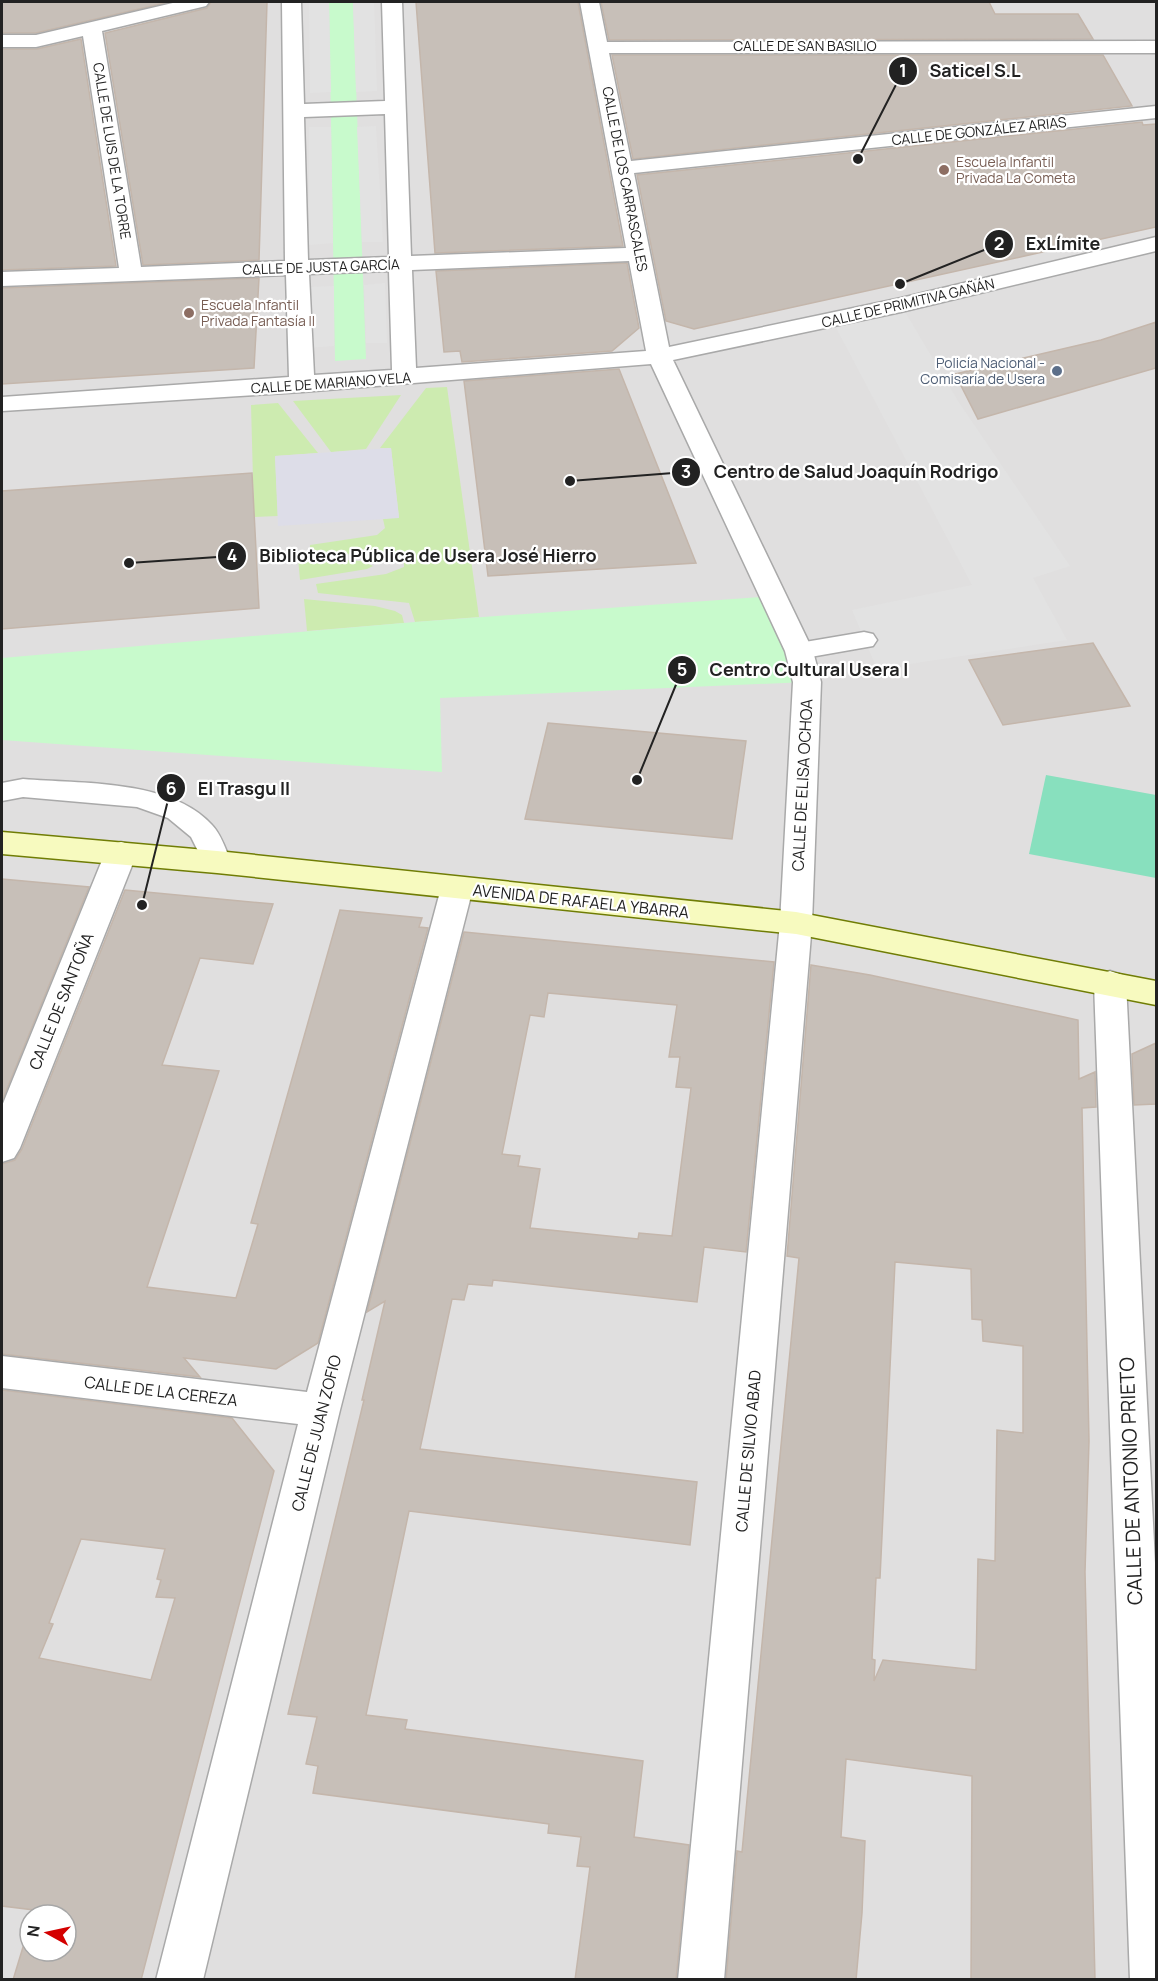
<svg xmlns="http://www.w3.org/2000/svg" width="1158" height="1981" font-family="Manrope,sans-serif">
	<rect width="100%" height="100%" fill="#f2efe9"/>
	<!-- residential -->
	<path fill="#e0dfdf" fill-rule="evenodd" d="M 2,2 L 1156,2 L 1156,1979 L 2,1980 ZM 30,1915 L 66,1915 L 66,1951 L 30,1951 Z"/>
	<!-- grass -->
	<path fill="#cdebb0" d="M 447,387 L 479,617 L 415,622 L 409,603 L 318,593 L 316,584 L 386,574 L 404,567 L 404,559 L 396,557 L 310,552 L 310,545 L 377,535 L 385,528 L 383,519 L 399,517 L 391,448 L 380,448 L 426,388 Z
		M 401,395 L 366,449 L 331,452 L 293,401 Z
		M 278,403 L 318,453 L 275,456 L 278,516 L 254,517 L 251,405 Z
		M 298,558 L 364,561 L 373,566 L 367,569 L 300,580 Z
		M 304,599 L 375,606 L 395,611 L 402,615 L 404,623 L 307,631 Z"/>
	<!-- park -->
	<path fill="#c8facc" d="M 329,2 L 353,2 L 366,359 L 335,361 Z
		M 774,596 L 807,682 L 440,698 L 442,772 L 2,740 L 2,658 L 415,622 Z"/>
	<!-- pitch -->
	<path fill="#88e0be" d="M 1046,775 L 1156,795 L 1156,878 L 1029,854 Z"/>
	<!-- parking -->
	<path fill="#e2e2e2" d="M 309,2 L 329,2 L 331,92 L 310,93 Z
		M 353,2 L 374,2 L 377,91 L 356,92 Z
		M 376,126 L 383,242 L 362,242 L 357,127 Z
		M 309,127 L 331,127 L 333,243 L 309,245 Z
		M 385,283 L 387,343 L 366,343 L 364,285 Z
		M 334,286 L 334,346 L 307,348 L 308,287 Z
		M 901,305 L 958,401 L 1070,566 L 1033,578 L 1067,640 L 877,669 L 852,610 L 972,585 L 832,320 Z"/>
	<!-- plaza -->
	<path fill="#dddde8" d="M 391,448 L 399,518 L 278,526 L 275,456 Z"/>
	<!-- building -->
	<path fill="#c7bfb8" stroke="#c4b6ab" stroke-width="1.5" fill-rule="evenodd" d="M 2,2 L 169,2 L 36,33 L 2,33 Z
		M 211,2 L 267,2 L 259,260 L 143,265 L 105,33 L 207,8 Z
		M 416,2 L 578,2 L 623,246 L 435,253 Z
		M 601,2 L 989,2 L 995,14 L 1078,14 L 1093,39 L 609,40 Z
		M 81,39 L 116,266 L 2,270 L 2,49 L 37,49 Z
		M 612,55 L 1103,55 L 1132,106 L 633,159 Z
		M 1142,122 L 1143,125 L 1156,124 L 1156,227 L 694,329 L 666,321 L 637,175 Z
		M 627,263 L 639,328 L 612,351 L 462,362 L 460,351 L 444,352 L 436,271 Z
		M 259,278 L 254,368 L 2,384 L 2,288 Z
		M 1156,322 L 1156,368 L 978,419 L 955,374 L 1101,340 Z
		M 619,369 L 696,563 L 488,576 L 464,381 Z
		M 252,473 L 259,608 L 2,629 L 2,491 Z
		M 1093,643 L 1130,706 L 1003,725 L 969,660 Z
		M 548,723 L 746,741 L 732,839 L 525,819 Z
		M 2,879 L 89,887 L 2,1101 Z
		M 125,890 L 273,904 L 253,964 L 200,958 L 162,1065 L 219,1071 L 147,1287 L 236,1298 L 258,1224 L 251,1223 L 340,910 L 422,918 L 419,927 L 428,928 L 318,1343 L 276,1369 L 184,1358 L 200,1377 L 2,1354 L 2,1164 L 15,1160 L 22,1149 Z
		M 464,932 L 774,962 L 746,1252 L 704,1247 L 697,1302 L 493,1280 L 492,1286 L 468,1284 L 464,1300 L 452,1299 L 420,1449 L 697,1482 L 690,1545 L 409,1511 L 366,1715 L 407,1720 L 405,1729 L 643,1761 L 634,1837 L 689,1845 L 676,1980 L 575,1980 L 590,1867 L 577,1866 L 581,1837 L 548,1833 L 549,1824 L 313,1793 L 318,1766 L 306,1764 L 317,1717 L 288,1714 L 364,1400 L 362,1400 L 385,1301 L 367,1312 ZM 548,993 L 677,1005 L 669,1057 L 680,1057 L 676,1087 L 691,1088 L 672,1236 L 639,1233 L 638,1239 L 530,1228 L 540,1169 L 518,1166 L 520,1156 L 502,1154 L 530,1015 L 544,1017 Z
		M 811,965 L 870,975 L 1078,1020 L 1079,1079 L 1095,1072 L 1096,1107 L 1082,1108 L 1089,1441 L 1085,1572 L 1095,1980 L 971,1980 L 972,1776 L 846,1759 L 841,1837 L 865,1841 L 862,1913 L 856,1980 L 726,1980 L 737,1851 L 742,1852 L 799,1258 L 787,1256 ZM 895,1262 L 971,1269 L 972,1319 L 982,1320 L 983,1341 L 1023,1346 L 1023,1433 L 997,1430 L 995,1561 L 978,1559 L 976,1670 L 883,1660 L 874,1681 L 875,1660 L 872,1659 L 876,1578 L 880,1578 Z
		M 1156,1043 L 1156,1104 L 1134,1105 L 1132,1054 Z
		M 2,1390 L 232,1418 L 274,1471 L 141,1980 L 13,1980 L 30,1924 L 30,1951 L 66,1951 L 66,1915 L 33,1915 L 34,1910 L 2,1906 ZM 81,1539 L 165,1549 L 157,1579 L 161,1580 L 156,1597 L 175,1598 L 151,1680 L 39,1658 L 53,1624 L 49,1623 Z"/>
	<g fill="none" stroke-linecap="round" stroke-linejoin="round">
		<defs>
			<path id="lane" d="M 864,632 L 873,634 L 877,640 L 873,646 L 799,659 L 790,657 L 786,651 L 790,645 L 799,643 Z
				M 23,779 C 81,784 171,779 212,825 C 221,834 226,850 231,862 L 227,869 L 217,872 L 207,869 L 191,837 L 168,818 L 137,807 L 23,797 L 2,801 L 2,783 Z"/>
			<path id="street" d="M 177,2 L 209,2 L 206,6 L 102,31 L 141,267 L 285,261 L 282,2 L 301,2 L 304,104 L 385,101 L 382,2 L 402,2 L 411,256 L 626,248 L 580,2 L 599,2 L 607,42 L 1156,41 L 1156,53 L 609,53 L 631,161 L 1156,106 L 1156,118 L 634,173 L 669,347 L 901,298 L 1156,237 L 1156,251 L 901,312 L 673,360 L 813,651 L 821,682 L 812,923 L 724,1980 L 678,1980 L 780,923 L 793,682 L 785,651 L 651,364 L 302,392 L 2,411 L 2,397 L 289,377 L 286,275 L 2,286 L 2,272 L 119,268 L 83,36 L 36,47 L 2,47 L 2,35 L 36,35 ZM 385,114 L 389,257 L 308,260 L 304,117 ZM 629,261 L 646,351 L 416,368 L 412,270 ZM 389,271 L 392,370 L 314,375 L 309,274 Z
				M 121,842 L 132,845 L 137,853 L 20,1148 L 14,1158 L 2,1162 L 2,1106 L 105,853 L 110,845 Z
				M 457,877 L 468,880 L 473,888 L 340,1410 L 203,1980 L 156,1980 L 298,1424 L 2,1388 L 2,1356 L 307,1392 L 441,888 L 446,880 Z
				M 1110,971 L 1122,975 L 1126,983 L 1156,1583 L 1156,1980 L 1130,1980 L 1094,983 L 1098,975 Z"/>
			<path id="secondary" d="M 2,832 L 217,851 L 796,912 L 1156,981 L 1156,1005 L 796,934 L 217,873 L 2,854 Z"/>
		</defs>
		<!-- lane casing -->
		<use href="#lane" stroke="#a9a9a9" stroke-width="3"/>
		<!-- street casing -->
		<use href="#street" stroke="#a9a9a9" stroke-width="3"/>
		<!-- secondary casing -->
		<use href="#secondary" stroke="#707d05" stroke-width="3"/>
		<!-- lane -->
		<use href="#lane" fill="#fff" fill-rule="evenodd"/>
		<!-- street -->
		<use href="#street" fill="#fff" fill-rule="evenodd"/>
		<!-- secondary -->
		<use href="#secondary" fill="#f7fabf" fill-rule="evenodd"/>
	</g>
	<!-- markers -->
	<g fill="#8d6e63" stroke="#fff" stroke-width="2">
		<circle cx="944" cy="170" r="6"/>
		<circle cx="189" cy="313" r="6"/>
	</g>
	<circle fill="#5c6f8a" stroke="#fff" stroke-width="2" cx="1057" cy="371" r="6"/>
	<g text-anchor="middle" stroke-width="4.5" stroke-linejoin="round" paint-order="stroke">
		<!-- far-street labels -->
		<g font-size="14" fill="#222" stroke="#fff">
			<text x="805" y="51">CALLE DE SAN BASILIO</text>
			<text transform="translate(979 131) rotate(-6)" y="5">CALLE DE GONZÁLEZ ARIAS</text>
			<text transform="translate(112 151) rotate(81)" y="5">CALLE DE LUIS DE LA TORRE</text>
			<text transform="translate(625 179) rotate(79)" y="5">CALLE DE LOS CARRASCALES</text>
			<text transform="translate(321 267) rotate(-2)" y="5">CALLE DE JUSTA GARCÍA</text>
			<text transform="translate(908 303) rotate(-13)" y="5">CALLE DE PRIMITIVA GAÑÁN</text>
			<text transform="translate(331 383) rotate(-4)" y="5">CALLE DE MARIANO VELA</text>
		</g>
		<!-- far-education labels -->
		<g font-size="14" fill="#785e54" stroke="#fff" text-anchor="start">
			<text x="956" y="167">Escuela Infantil<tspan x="956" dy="16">Privada La Cometa</tspan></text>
			<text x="201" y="310">Escuela Infantil<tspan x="201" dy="16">Privada Fantasía II</tspan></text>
		</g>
		<!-- far-service labels -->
		<g font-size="14" fill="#4e5e75" stroke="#fff" text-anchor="end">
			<text x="1045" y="368">Policía Nacional -<tspan x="1045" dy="16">Comisaría de Usera</tspan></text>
		</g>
		<!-- street labels -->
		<g font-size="16" fill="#222" stroke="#fff">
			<text transform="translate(802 785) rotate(-87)" y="6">CALLE DE ELISA OCHOA</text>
			<text transform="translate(581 901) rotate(6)" y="6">AVENIDA DE RAFAELA YBARRA</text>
			<text transform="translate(61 1001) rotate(-68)" y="6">CALLE DE SANTOÑA</text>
			<text transform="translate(161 1391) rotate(7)" y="6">CALLE DE LA CEREZA</text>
			<text transform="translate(316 1433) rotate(-76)" y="6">CALLE DE JUAN ZOFIO</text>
			<text transform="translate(748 1451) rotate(-85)" y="6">CALLE DE SILVIO ABAD</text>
		</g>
		<!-- near-street labels -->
		<g font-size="20" fill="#222" stroke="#fff">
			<text transform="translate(1131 1481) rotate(-92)" y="7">CALLE DE ANTONIO PRIETO</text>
		</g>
	</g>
	<!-- callouts -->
	<path fill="none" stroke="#222" stroke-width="2" d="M858 159L903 71M900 284L999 244M570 481L686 472M129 563L232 556M637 780L682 670M142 905L171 788"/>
	<g fill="#222" stroke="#fff" stroke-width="2">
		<circle cx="858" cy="159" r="6"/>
		<circle cx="900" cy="284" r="6"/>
		<circle cx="570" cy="481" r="6"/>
		<circle cx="129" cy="563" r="6"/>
		<circle cx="637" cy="780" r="6"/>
		<circle cx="142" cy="905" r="6"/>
		<circle cx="903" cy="71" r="15"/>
		<circle cx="999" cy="244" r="15"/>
		<circle cx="686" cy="472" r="15"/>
		<circle cx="232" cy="556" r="15"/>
		<circle cx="682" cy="670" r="15"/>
		<circle cx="171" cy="788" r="15"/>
	</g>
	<g font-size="18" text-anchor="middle" font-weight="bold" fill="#fff">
		<text x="903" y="77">1</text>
		<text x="999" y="250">2</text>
		<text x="686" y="478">3</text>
		<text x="232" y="562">4</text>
		<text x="682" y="676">5</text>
		<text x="171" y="795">6</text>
	</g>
	<g font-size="18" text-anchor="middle" font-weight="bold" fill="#222" stroke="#fff" stroke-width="4.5" stroke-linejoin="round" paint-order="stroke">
		<text x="975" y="77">Saticel S.L</text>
		<text x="1063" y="250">ExLímite</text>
		<text x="856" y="478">Centro de Salud Joaquín Rodrigo</text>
		<text x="428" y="562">Biblioteca Pública de Usera José Hierro</text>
		<text x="809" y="676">Centro Cultural Usera I</text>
		<text x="244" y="795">El Trasgu II</text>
	</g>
	<!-- border -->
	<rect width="1158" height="1981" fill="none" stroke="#222222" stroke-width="6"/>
	<!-- north arrow -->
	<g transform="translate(48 1933) rotate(278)"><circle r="28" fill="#ffffff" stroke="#a7a7a7" stroke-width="1.5"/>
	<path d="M0-4.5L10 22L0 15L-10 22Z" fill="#d40000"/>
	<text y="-9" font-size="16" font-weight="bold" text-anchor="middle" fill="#222222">N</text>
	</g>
</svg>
